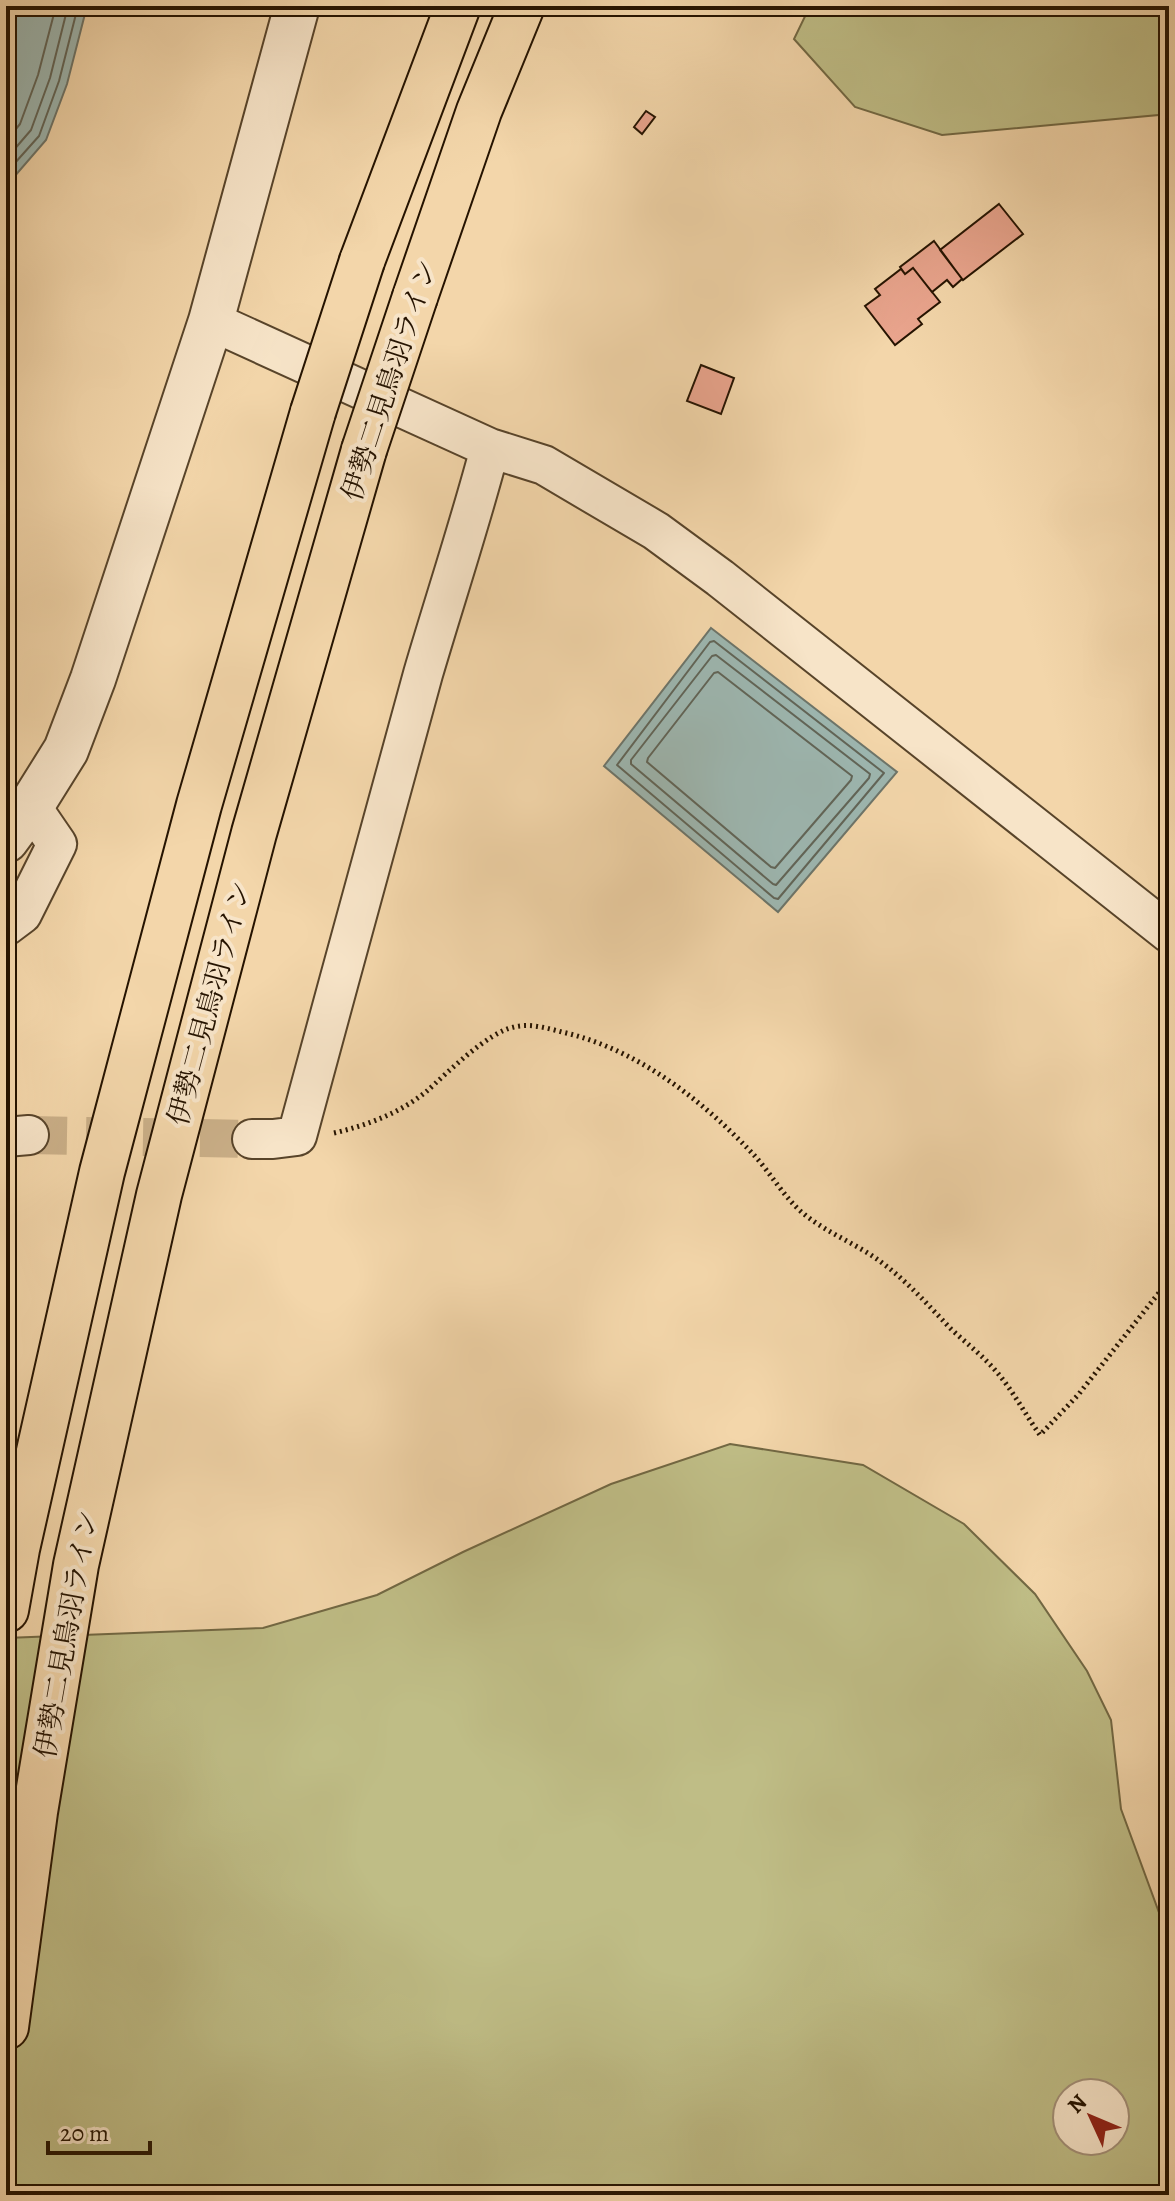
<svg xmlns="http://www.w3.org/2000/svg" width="1175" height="2201" font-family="Alegreya,'Noto Serif JP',serif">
	<rect width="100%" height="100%" fill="#f3d6aa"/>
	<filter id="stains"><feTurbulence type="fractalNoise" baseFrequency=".0025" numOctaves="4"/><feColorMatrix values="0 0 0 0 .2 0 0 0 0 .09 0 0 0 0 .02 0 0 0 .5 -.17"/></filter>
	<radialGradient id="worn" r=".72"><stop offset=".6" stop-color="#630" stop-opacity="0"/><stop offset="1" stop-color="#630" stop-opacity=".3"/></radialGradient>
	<!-- green -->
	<path fill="#bfbd86" stroke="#726843" stroke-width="2" fill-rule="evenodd" d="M 810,6 L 1169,6 L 1169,114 L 942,135 L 855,107 L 794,39 Z
		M 730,1444 L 863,1465 L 964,1524 L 1035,1594 L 1087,1671 L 1111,1720 L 1121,1809 L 1164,1926 L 1169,1934 L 1169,2195 L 6,2195 L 6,1638 L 263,1628 L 377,1595 L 463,1552 L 611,1484 ZM 1067,2093 L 1115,2093 L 1115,2141 L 1067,2141 Z"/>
	<!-- water -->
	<path fill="#9db7b1" stroke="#6d756a" stroke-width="2" d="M 6,6 L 87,6 L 67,84 L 46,140 L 14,177 L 6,183 Z
		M 711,628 L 897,772 L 778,912 L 604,766 Z"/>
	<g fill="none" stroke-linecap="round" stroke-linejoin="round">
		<!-- shore -->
		<path stroke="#616558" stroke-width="2" d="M 6,141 L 20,124 L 38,75 L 56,6
			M 6,159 L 31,130 L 50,78 L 68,6
			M 6,173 L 39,136 L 59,81 L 78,6
			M 714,641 L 884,773 L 778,899 L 774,898 L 617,765 L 710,642 Z
			M 716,655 L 870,774 L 869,778 L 776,885 L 773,884 L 631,764 L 631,760 L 712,656 Z
			M 718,672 L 852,776 L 851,780 L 775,868 L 771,867 L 647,762 L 648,758 L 714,673 Z"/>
	</g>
	<!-- building -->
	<path fill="#e9a48d" stroke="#251300" stroke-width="2" d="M 646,111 L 655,117 L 642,134 L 634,127 Z
		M 999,204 L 1023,234 L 963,280 L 940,250 Z
		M 934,241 L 962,279 L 953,287 L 947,280 L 932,292 L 913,268 L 905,274 L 900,267 Z
		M 913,268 L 940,302 L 918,319 L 922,324 L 895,345 L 865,306 L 880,295 L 875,289 L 901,269 L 905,274 Z
		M 701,365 L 734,378 L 721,414 L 687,401 Z"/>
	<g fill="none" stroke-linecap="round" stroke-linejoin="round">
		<!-- minor-tunnel -->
		<path stroke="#caaf88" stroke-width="38" stroke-dasharray="38 19" stroke-linecap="butt" d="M 29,1135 L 252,1139"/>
		<defs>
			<path id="minor" d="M 211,321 L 490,448 L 544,465 L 656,531 L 720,578 L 1169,933
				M 6,926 L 22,914 L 57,844 L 31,806
				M 6,1137 L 29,1135
				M 252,1139 L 273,1139 L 297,1136 C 339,982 380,828 423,674 C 445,599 470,524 490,448"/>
			<path id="tertiary" d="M 6,840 L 31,806 L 66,750 L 93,679 L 211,321 L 297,6"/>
			<path id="primary" d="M 362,261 L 458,6
				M 415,297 L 479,111 L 522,6
				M 6,1610 L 17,1549 L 102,1172 L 199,805 L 313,412
				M 6,2027 L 35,1812 L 76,1565 L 159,1195 L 254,833 L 364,450"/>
		</defs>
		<!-- minor casing -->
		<use href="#minor" stroke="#58442a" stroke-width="42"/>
		<!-- tertiary casing -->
		<use href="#tertiary" stroke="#58442a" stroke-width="48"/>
		<!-- primary casing -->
		<use href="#primary" stroke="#251300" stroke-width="48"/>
		<!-- path -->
		<path stroke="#251300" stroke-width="5" stroke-dasharray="2 4" stroke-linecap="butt" d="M 334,1133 C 368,1125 400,1113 427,1091 C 447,1073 488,1032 514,1027 C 530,1023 547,1028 562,1032 C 637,1049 701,1099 753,1154 C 770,1172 785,1199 804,1214 C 827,1233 857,1244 881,1262 C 907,1281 929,1306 951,1329 C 966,1343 982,1355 995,1370 C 1012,1389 1025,1414 1040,1435 L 1078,1395 L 1169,1280"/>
		<!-- minor -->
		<use href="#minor" stroke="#f7e4c8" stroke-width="38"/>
		<!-- tertiary -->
		<use href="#tertiary" stroke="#f7e4c8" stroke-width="44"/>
		<!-- primary -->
		<use href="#primary" stroke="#f3d6aa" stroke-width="44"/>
		<defs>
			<path id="primary-bridge" d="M 313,412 L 362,261
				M 364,450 L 415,297"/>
		</defs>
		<!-- primary-bridge casing -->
		<use href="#primary-bridge" stroke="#251300" stroke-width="48" stroke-linecap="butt"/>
		<!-- primary-bridge -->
		<use href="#primary-bridge" stroke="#f3d6aa" stroke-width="44"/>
	</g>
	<g text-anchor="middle" stroke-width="8" stroke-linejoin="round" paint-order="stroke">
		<!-- street labels -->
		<g font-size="28" fill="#251300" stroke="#f7e4c8">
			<text transform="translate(389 380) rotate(-72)" y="10">伊勢二見鳥羽ライン</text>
			<text transform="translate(209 1003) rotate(-75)" y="10">伊勢二見鳥羽ライン</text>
			<text transform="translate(66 1634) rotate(-80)" y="10">伊勢二見鳥羽ライン</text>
		</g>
	</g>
	<!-- margin -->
	<rect width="1175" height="2201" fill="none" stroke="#f3d6aa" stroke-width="32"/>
	<rect x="8" y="8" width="1159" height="2185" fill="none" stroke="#251300" stroke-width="4"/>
	<rect x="16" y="16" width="1143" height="2169" fill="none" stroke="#251300" stroke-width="2"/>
	<!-- north arrow -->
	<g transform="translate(1091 2117) rotate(314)"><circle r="38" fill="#f7e4c8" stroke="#a39078" stroke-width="2"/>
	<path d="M0-6L14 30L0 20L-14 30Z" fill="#8f2418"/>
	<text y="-12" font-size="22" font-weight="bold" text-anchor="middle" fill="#251300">N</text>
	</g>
	<!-- scale -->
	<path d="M48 2141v12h102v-12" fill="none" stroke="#251300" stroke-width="4"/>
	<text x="60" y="2141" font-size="24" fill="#251300" stroke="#f7e4c8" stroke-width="6" paint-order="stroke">20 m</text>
	<rect width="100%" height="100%" filter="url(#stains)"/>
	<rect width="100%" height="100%" fill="url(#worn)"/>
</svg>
